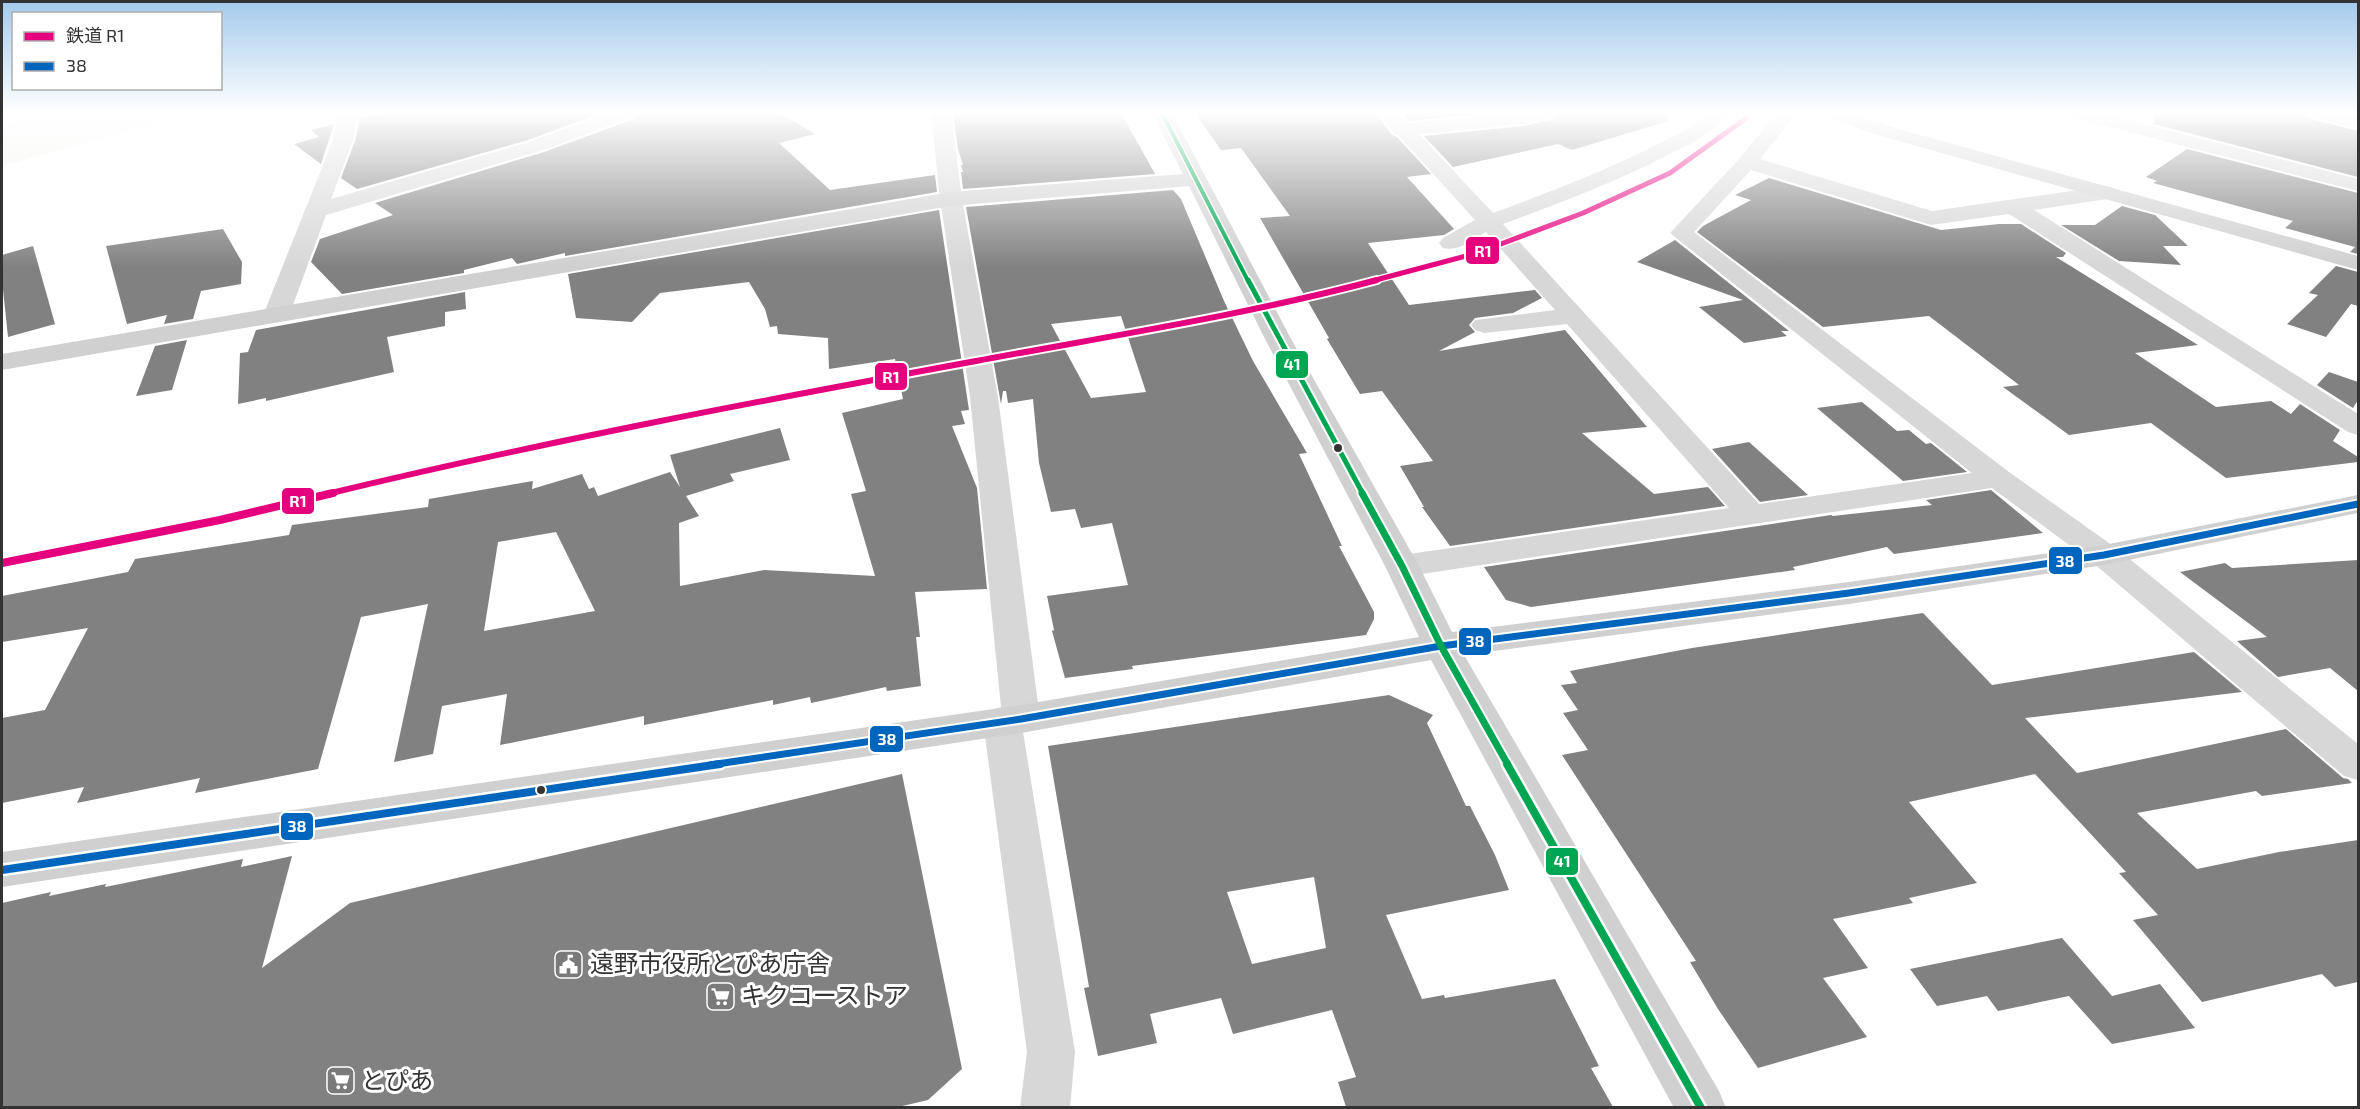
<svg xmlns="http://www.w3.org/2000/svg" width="2360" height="1109" font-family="'Exo 2','Noto Sans JP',sans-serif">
	<rect width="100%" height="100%" fill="#fff"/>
	<!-- green -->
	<path fill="#f1f5ed" d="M 61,113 L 193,113 L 2,166 L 2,125 Z"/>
	<!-- building -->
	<path fill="#818181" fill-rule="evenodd" d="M 381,113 L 601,113 L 528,140 L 357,189 L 341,178 L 355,141 L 360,118 Z
		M 638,113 L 780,113 L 815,134 L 779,143 L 830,190 L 935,175 L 937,192 L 565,256 L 565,253 L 517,264 L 512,258 L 464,270 L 464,273 L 342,294 L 311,262 L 320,239 L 393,215 L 375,203 L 544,152 L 634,119 Z
		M 953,113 L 1121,113 L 1155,174 L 963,189 L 961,172 L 963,172 L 961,165 L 963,165 L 958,149 Z
		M 1195,113 L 1376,113 L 1392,135 L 1397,137 L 1431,174 L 1407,177 L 1454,229 L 1444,235 L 1368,243 L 1409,305 L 1535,290 L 1542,298 L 1513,313 L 1475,318 L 1469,325 L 1475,332 L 1439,351 L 1565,330 L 1647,427 L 1582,433 L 1654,494 L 1708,487 L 1725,506 L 1450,546 L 1422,507 L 1424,507 L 1400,466 L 1433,461 L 1382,391 L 1360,394 L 1327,339 L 1329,338 L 1260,218 L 1290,216 L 1241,148 L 1221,150 Z
		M 1402,113 L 1489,113 L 1409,121 Z
		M 1557,113 L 1667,113 L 1668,121 L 1572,150 L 1558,144 L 1453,167 L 1424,136 L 1524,126 L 1553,119 Z
		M 2155,113 L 2307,113 L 2311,119 L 2358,131 L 2358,177 L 2154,124 Z
		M 334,124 L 321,164 L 294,144 L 319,137 L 311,130 Z
		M 2187,149 L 2358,193 L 2358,254 L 2350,252 L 2355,247 L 2285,228 L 2293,221 L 2153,183 L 2157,181 L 2146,177 Z
		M 1769,178 L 1941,230 L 1999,224 L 2021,224 L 2066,253 L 2063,257 L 2056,257 L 2198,345 L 2135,353 L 2216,407 L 2271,401 L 2291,414 L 2300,404 L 2340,430 L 2333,441 L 2358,457 L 2358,462 L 2226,478 L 2151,423 L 2069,435 L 2003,387 L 2019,385 L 1929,316 L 1823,327 L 1697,232 L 1703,226 L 1751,200 L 1735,195 Z
		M 1173,190 L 1181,199 L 1224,301 L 1253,361 L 1307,453 L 1299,454 L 1342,546 L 1339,546 L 1374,612 L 1374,619 L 1366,635 L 1132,666 L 1133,669 L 1065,678 L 1052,631 L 1054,630 L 1047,596 L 1128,585 L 1112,523 L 1081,528 L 1075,509 L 1051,512 L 1039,463 L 1033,399 L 1008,403 L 1006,391 L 1003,391 L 1001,404 L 966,207 ZM 1121,316 L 1146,392 L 1091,398 L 1051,324 Z
		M 2122,206 L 2155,215 L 2188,246 L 2163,246 L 2181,265 L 2119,261 L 2061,225 L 2095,225 Z
		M 939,210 L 969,410 L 961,411 L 965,424 L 952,426 L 977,488 L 987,589 L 915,592 L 920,637 L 916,637 L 921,686 L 887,691 L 886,687 L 811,703 L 810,697 L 773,705 L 773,700 L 644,725 L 644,716 L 500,745 L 507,694 L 442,706 L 433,754 L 394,762 L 428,604 L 361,617 L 318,769 L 195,793 L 200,778 L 77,803 L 84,787 L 2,803 L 2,718 L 45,710 L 88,628 L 2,642 L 2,596 L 128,572 L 135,559 L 289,535 L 292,525 L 428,507 L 429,499 L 533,481 L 532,489 L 582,474 L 589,489 L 594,487 L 598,496 L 670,472 L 680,487 L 670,455 L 780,428 L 790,460 L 730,474 L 734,481 L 686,496 L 699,516 L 679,523 L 680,586 L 764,570 L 875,576 L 851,494 L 866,491 L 842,413 L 903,399 L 895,359 L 829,369 L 828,338 L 778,334 L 777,326 L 770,327 L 765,309 L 749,282 L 660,293 L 632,322 L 576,318 L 568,274 ZM 556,532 L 595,611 L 484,631 L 498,542 Z
		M 223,229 L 242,262 L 241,284 L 201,291 L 193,319 L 164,324 L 167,315 L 127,324 L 106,246 Z
		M 1675,240 L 1789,331 L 1781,331 L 1787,336 L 1744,343 L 1699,307 L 1743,300 L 1637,262 Z
		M 33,246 L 55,324 L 8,337 L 2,280 L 2,255 Z
		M 2336,266 L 2358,272 L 2358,306 L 2351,304 L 2326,337 L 2287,324 L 2318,295 L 2309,293 Z
		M 465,292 L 466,309 L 445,312 L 445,326 L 387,337 L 394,372 L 266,401 L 266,398 L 238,404 L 240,353 L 248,352 L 256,330 Z
		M 187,340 L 172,390 L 136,396 L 155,346 Z
		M 2329,372 L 2358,382 L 2358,400 L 2353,408 L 2317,385 Z
		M 1862,402 L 1897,431 L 1909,430 L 1926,444 L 1931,443 L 1967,472 L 1903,481 L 1817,408 Z
		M 1749,442 L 1808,495 L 1760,502 L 1712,449 Z
		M 1991,490 L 2043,533 L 1894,554 L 1887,547 L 1793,567 L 1795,570 L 1531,607 L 1506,600 L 1484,567 L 1831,515 L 1833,516 L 1932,505 L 1926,500 Z
		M 2358,560 L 2358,691 L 2330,668 L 2278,677 L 2237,641 L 2267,637 L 2180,572 L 2225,563 L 2232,568 Z
		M 1923,613 L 1992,685 L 2194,652 L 2242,692 L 2025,718 L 2077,773 L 2286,729 L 2343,778 L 2348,779 L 2352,783 L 2262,796 L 2256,791 L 2137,813 L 2197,869 L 2279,852 L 2358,840 L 2358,982 L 2335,987 L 2322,974 L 2202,1002 L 2133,920 L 2158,915 L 2119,873 L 2126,872 L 2035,774 L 1909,802 L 1977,883 L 1909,898 L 1913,903 L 1833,919 L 1868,968 L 1823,978 L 1867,1037 L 1758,1068 L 1718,1009 L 1690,962 L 1696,961 L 1562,755 L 1588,750 L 1563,713 L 1578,710 L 1561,685 L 1577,683 L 1570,671 L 1692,648 Z
		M 1389,695 L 1433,715 L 1427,723 L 1466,806 L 1470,806 L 1495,855 L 1509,890 L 1386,915 L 1422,999 L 1444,995 L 1445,998 L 1555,979 L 1599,1066 L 1591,1068 L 1613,1107 L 1346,1107 L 1338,1082 L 1356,1077 L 1332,1010 L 1233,1034 L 1221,998 L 1150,1014 L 1157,1043 L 1098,1056 L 1084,988 L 1089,987 L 1048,746 ZM 1314,877 L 1326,948 L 1252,964 L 1227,892 Z
		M 902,774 L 962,1069 L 928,1100 L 898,1107 L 2,1107 L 2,903 L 51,892 L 49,896 L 106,884 L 105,887 L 243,859 L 241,867 L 292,856 L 262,968 L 350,903 Z
		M 2062,938 L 2112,996 L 2160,984 L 2195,1028 L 2112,1044 L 2069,996 L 1998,1011 L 1987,996 L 1937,1006 L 1910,969 Z"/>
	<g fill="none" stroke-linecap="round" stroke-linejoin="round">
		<!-- street -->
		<path fill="#d7d7d7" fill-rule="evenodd" d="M 339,113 L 359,113 L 353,140 L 331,199 L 529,142 L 608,113 L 636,113 L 633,117 L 543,150 L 326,215 L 290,313 L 286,318 L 277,321 L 268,318 L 264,313 L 333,140 Z
			M 931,113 L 951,113 L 962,199 L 998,397 L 1040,719 L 1034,729 L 1023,732 L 1075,1052 L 1070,1108 L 1020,1108 L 1027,1052 L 983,721 L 988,711 L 1001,707 L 970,397 L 940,199 Z
			M 1378,113 L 1399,113 L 1408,123 L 1514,113 L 1555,113 L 1552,117 L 1524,124 L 1419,134 L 1493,213 C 1547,193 1600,173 1652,147 C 1672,137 1692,129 1707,113 L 1728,113 C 1713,134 1691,143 1668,155 C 1615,182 1560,203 1503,224 L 1759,504 L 1972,473 L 1670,233 L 1740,158 L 1777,113 L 1797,113 L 1760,159 L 1932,211 L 2106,186 L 2114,188 L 2117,193 L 2114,198 L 2034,210 L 2358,414 L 2358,435 L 2348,432 L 2009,214 L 1931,225 L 1751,170 L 1694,232 L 2009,472 L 2116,548 L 2358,744 L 2358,780 L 2344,776 L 2092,562 L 1992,488 L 1402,577 L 1390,574 L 1385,566 L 1390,558 L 1402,555 L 1729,508 L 1567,324 L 1484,333 L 1475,330 L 1471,325 L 1475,320 L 1555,310 L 1486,232 C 1472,240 1459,252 1443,248 L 1439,243 L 1443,238 L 1475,220 L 1398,135 L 1394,134 Z
			M 2068,113 L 2101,113 L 2358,179 L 2358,191 L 2071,117 Z
			M 2309,113 L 2342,113 L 2358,117 L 2358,129 L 2312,117 Z"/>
		<!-- secondary -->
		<path fill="#d0d0d0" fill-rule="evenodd" d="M 1152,113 L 1172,113 L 1290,337 L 1419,566 L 1452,632 L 1849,582 L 2104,545 L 2358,495 L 2358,513 L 2104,565 L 1849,604 L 1464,655 L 1719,1091 L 1726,1108 L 1674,1108 L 1431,660 L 1021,733 L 2,887 L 2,852 L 1021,705 L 1419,637 L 1385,566 L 1264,337 L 1189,186 L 951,206 L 2,370 L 2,354 L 951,192 L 1183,174 Z
			M 1824,113 L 1853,113 L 1895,128 L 2358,256 L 2358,270 L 1881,136 L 1827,117 Z"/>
		<defs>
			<path id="bus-1-far1" d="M 710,765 L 1021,719 L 1441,646 L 1849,593 L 2104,555 L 2358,504"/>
			<path id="bus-1" d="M 2,870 L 720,764"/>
			<path id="bus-2-far3" d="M 1162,113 L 1248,281"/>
			<path id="bus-2-far2" d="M 1248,280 L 1363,494"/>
			<path id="bus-2-far1" d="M 1362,493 L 1402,566 L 1441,646 L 1508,765"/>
			<path id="bus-2" d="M 1507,764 L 1701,1108"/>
		</defs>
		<!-- bus-1-far1 casing -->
		<use href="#bus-1-far1" stroke="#fff" stroke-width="11"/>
		<!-- bus-1 casing -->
		<use href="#bus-1" stroke="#fff" stroke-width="13"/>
		<!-- bus-2-far3 casing -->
		<use href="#bus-2-far3" stroke="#fff" stroke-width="7"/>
		<!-- bus-2-far2 casing -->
		<use href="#bus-2-far2" stroke="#fff" stroke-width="9"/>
		<!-- bus-2-far1 casing -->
		<use href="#bus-2-far1" stroke="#fff" stroke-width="11"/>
		<!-- bus-2 casing -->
		<use href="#bus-2" stroke="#fff" stroke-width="13"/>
		<!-- bus-1-far1 -->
		<use href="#bus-1-far1" stroke="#0065bd" stroke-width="7"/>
		<!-- bus-1 -->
		<use href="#bus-1" stroke="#0065bd" stroke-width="8"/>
		<!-- bus-2-far3 -->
		<use href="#bus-2-far3" stroke="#00a651" stroke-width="4"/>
		<!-- bus-2-far2 -->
		<use href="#bus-2-far2" stroke="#00a651" stroke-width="5"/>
		<!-- bus-2-far1 -->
		<use href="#bus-2-far1" stroke="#00a651" stroke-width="7"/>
		<!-- bus-2 -->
		<use href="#bus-2" stroke="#00a651" stroke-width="8"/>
		<defs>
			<path id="rail-1-far2" d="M 1372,281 L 1477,253 L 1583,213 L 1670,173 L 1745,119 L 1749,113"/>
			<path id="rail-1-far1" d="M 327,494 C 542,442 759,401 976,361 C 1110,336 1246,315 1377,280"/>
			<path id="rail-1" d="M 2,563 L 220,520 L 333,493"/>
		</defs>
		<!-- rail-1-far2 casing -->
		<use href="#rail-1-far2" stroke="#fff" stroke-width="8"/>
		<!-- rail-1-far1 casing -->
		<use href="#rail-1-far1" stroke="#fff" stroke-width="10"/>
		<!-- rail-1 casing -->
		<use href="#rail-1" stroke="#fff" stroke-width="13"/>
		<!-- rail-1-far2 -->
		<use href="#rail-1-far2" stroke="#e5007d" stroke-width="5"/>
		<!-- rail-1-far1 -->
		<use href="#rail-1-far1" stroke="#e5007d" stroke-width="6"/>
		<!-- rail-1 -->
		<use href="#rail-1" stroke="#e5007d" stroke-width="8"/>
	</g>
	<!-- sky -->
	<linearGradient id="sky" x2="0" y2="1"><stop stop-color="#a3caec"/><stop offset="0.42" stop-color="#fff"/><stop offset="1" stop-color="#fff" stop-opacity="0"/></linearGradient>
	<rect width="2360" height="268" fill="url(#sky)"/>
	<!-- icons -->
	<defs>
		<symbol id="civic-square" viewBox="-11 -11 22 22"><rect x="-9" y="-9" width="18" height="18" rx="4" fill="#7a7a7a" stroke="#fff"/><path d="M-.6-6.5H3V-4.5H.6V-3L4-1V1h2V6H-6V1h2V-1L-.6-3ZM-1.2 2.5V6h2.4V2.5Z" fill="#fff"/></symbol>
		<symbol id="supermarket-square" viewBox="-11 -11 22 22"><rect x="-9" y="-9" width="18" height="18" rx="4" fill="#7a7a7a" stroke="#fff"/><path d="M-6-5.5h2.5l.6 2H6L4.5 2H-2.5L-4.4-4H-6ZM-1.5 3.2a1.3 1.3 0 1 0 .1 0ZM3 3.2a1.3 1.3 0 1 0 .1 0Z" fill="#fff"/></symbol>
	</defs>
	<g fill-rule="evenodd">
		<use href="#civic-square" x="552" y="948" width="33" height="33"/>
		<use href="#supermarket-square" x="704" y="980" width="33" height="33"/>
		<use href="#supermarket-square" x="324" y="1064" width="33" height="33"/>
	</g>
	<!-- markers -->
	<g fill="#333" stroke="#fff" stroke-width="2">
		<circle cx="1338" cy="448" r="5"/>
		<circle cx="541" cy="790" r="5"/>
	</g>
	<g text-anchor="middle" stroke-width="6" stroke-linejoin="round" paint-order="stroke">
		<!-- near-poi labels -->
		<g font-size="24" fill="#333" stroke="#fff" text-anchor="start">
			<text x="590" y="972">遠野市役所とぴあ庁舎</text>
			<text x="741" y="1004">キクコーストア</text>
			<text x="361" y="1089">とぴあ</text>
		</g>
	</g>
	<g stroke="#fff" stroke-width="2">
		<rect x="1465" y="236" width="35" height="29" rx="6" fill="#e5007d"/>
		<rect x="1275" y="350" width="34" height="29" rx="6" fill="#00a651"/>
		<rect x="874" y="362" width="34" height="29" rx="6" fill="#e5007d"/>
		<rect x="281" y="487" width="34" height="28" rx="6" fill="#e5007d"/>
		<rect x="2048" y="546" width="35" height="29" rx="6" fill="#0065bd"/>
		<rect x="1458" y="627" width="34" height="29" rx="6" fill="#0065bd"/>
		<rect x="869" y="725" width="35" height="28" rx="6" fill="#0065bd"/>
		<rect x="280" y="812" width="34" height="29" rx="6" fill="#0065bd"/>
		<rect x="1545" y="847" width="34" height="29" rx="6" fill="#00a651"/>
	</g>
	<g font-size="16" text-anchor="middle" font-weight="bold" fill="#fff">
		<text x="1483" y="257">R1</text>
		<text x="1292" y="370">41</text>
		<text x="891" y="383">R1</text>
		<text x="298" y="507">R1</text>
		<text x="2065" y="567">38</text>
		<text x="1475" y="647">38</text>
		<text x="887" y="745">38</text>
		<text x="297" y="832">38</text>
		<text x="1562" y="867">41</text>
	</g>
	<!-- border -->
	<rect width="2360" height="1109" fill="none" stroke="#333333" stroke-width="6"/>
	<!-- legend -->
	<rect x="12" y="12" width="210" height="78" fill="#ffffff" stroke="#adadad" stroke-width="1.5"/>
	<rect x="24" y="32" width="30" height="9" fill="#e5007d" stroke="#adadad" stroke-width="1.5"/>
	<text x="66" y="42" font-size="18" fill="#333333">鉄道 R1</text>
	<rect x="24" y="62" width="30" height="9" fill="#0065bd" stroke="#adadad" stroke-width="1.5"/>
	<text x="66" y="72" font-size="18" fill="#333333">38</text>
</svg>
